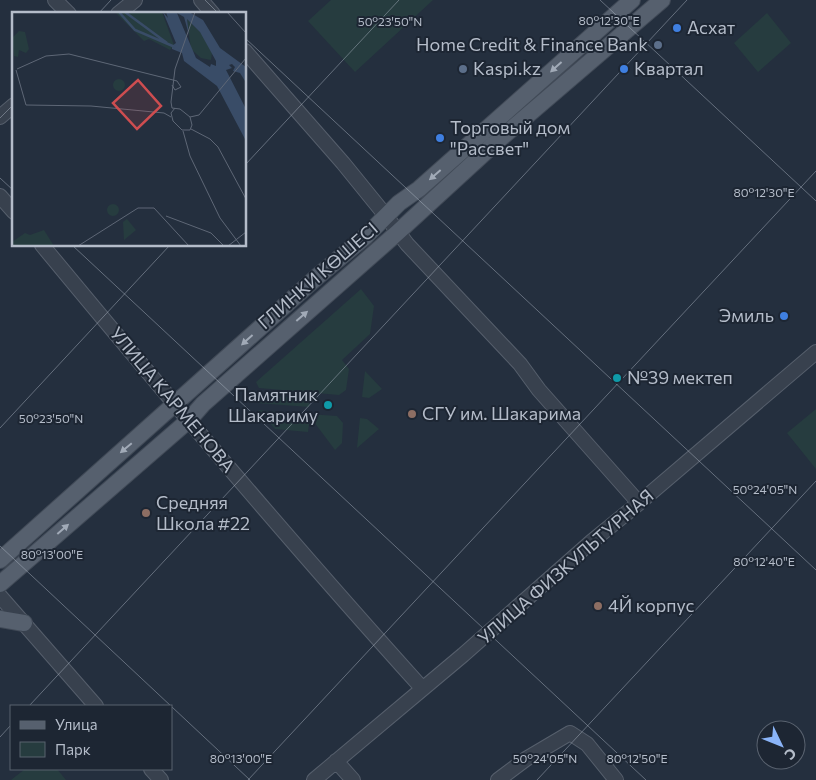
<svg xmlns="http://www.w3.org/2000/svg" width="816" height="780" font-family="Commissioner,sans-serif">
	<rect width="100%" height="100%" fill="#242f3e"/>
	<!-- green -->
	<path fill="#263c3f" d="M 331,0 L 433,0 L 355,72 L 308,21 Z
		M 767,13 L 791,43 L 758,72 L 734,43 Z
		M 361,289 L 374,306 L 370,334 L 342,360 L 349,369 L 346,390 L 339,395 L 259,388 L 256,382 Z
		M 365,371 L 382,389 L 369,398 L 362,397 Z
		M 258,395 L 310,399 L 309,407 L 257,403 Z
		M 816,409 L 816,469 L 787,433 Z
		M 258,410 L 301,414 L 309,424 L 308,432 L 275,429 Z
		M 308,414 L 337,416 L 343,423 L 342,443 L 335,450 Z
		M 360,418 L 367,419 L 379,429 L 357,448 Z
		M 25,769 L 57,769 L 66,780 L 11,780 Z"/>
	<g fill="none" stroke-linecap="round" stroke-linejoin="round">
		<defs>
			<path id="minor" d="M 55,0 L 69,14
				M 201,0 L 213,14
				M 118,14 L 135,0
				M 245,51 L 343,163 L 386,216 L 407,244 L 520,364 L 539,390 L 639,503
				M 0,117 L 14,105
				M 0,196 L 14,212
				M 42,245 C 166,395 292,544 422,688
				M 0,596 L 96,706
				M 336,761 L 353,780
				M 151,769 L 161,780
				M 314,780 L 463,655 L 591,542 L 639,503 L 816,352
				M 498,780 L 526,759 L 570,733 L 587,744 L 616,780"/>
			<path id="major" d="M 0,560 L 318,276 L 366,236 L 399,203 L 419,189 L 632,0
				M 0,584 L 189,420 L 203,404 L 397,233 L 494,144 L 662,0
				M 0,619 L 24,623"/>
		</defs>
		<!-- minor casing -->
		<use href="#minor" stroke="#565f6c" stroke-width="16"/>
		<!-- major casing -->
		<use href="#major" stroke="#414a57" stroke-width="18"/>
		<!-- minor -->
		<use href="#minor" stroke="#38414e" stroke-width="14"/>
		<!-- major -->
		<use href="#major" stroke="#56606e" stroke-width="16"/>
	</g>
	<!-- one-way arrows -->
	<defs><path id="oneway-solid" d="M-6-.8H1V-3.2L6.5 0L1 3.2V.8H-6Z" transform="scale(1.25)"/></defs>
	<g fill="#a1aab7">
		<use href="#oneway-solid" transform="translate(556 67) rotate(138)"/>
		<use href="#oneway-solid" transform="translate(435 175) rotate(139)"/>
		<use href="#oneway-solid" transform="translate(302 316) rotate(-41)"/>
		<use href="#oneway-solid" transform="translate(247 340) rotate(138)"/>
		<use href="#oneway-solid" transform="translate(126 448) rotate(140)"/>
		<use href="#oneway-solid" transform="translate(63 529) rotate(-41)"/>
	</g>
	<!-- ticks -->
	<path fill="none" stroke="#b4bcc9" stroke-width="1" stroke-opacity="0.45" d="M 205,0 L 219,14M 600,0 L 816,201M 98,14 L 111,0M 245,38 L 816,570M 0,118 L 14,104M 245,165 L 399,0M 0,178 L 14,191M 72,245 L 646,780M 0,428 L 170,245M 0,546 L 250,780M 29,706 L 687,0M 0,737 L 11,725M 248,780 L 816,171M 537,780 L 816,481"/>
	<!-- markers -->
	<g fill="#3f7fe0" stroke="#1d2633" stroke-width="2">
		<circle cx="677" cy="28" r="5"/>
		<circle cx="624" cy="69" r="5"/>
		<circle cx="440" cy="138" r="5"/>
		<circle cx="784" cy="316" r="5"/>
	</g>
	<g fill="#5c6f8a" stroke="#1d2633" stroke-width="2">
		<circle cx="658" cy="45" r="5"/>
		<circle cx="463" cy="69" r="5"/>
	</g>
	<g fill="#0f9aa8" stroke="#1d2633" stroke-width="2">
		<circle cx="617" cy="378" r="5"/>
		<circle cx="328" cy="405" r="5"/>
	</g>
	<g fill="#8d6e63" stroke="#1d2633" stroke-width="2">
		<circle cx="412" cy="414" r="5"/>
		<circle cx="146" cy="513" r="5"/>
		<circle cx="598" cy="606" r="5"/>
	</g>
	<g text-anchor="middle" stroke-width="4" stroke-linejoin="round" paint-order="stroke">
		<!-- poi labels -->
		<g font-size="18" fill="#b4bcc9" stroke="#1d2633" text-anchor="start">
			<text x="687" y="34">Асхат</text>
			<text x="648" y="51" text-anchor="end">Home Credit &amp; Finance Bank</text>
			<text x="473" y="75">Kaspi.kz</text>
			<text x="634" y="75">Квартал</text>
			<text x="450" y="134">Торговый дом<tspan x="450" dy="21">"Рассвет"</tspan></text>
			<text x="774" y="322" text-anchor="end">Эмиль</text>
			<text x="627" y="384">№39 мектеп</text>
			<text x="318" y="401" text-anchor="end">Памятник<tspan x="318" dy="21">Шакариму</tspan></text>
			<text x="422" y="420">СГУ им. Шакарима</text>
			<text x="156" y="509">Средняя<tspan x="156" dy="21">Школа #22</tspan></text>
			<text x="608" y="612">4Й корпус</text>
		</g>
		<!-- street labels -->
		<g font-size="18" fill="#b4bcc9" stroke="#1d2633">
			<text transform="translate(318 276) rotate(-41)" y="6">ГЛИНКИ КӨШЕСІ</text>
			<text transform="translate(172 400) rotate(50)" y="6">УЛИЦА КАРМЕНОВА</text>
			<text transform="translate(566 567) rotate(-41)" y="6">УЛИЦА ФИЗКУЛЬТУРНАЯ</text>
		</g>
	</g>
	<!-- overview -->
	<g transform="translate(12 12)">
		<rect width="234" height="234" fill="#242f3e"/>
		<path d="M 103,0 L 150,0 L 162,33 L 158,38 L 137,27 L 132,29 ZM 175,7 L 190,22 L 200,41 L 199,48 L 189,46 L 179,37 ZM 7,19 L 13,20 L 17,37 L 14,41 L 7,38 L 6,45 L 2,44 L 0,26 ZM101 73a6 6 0 1 1 12 0a6 6 0 1 1-12 0ZM95 198a6 6 0 1 1 12 0a6 6 0 1 1-12 0ZM 115,207 L 124,218 L 112,228 L 111,210 ZM 32,218 L 42,234 L 0,234 L 0,230 L 13,221 L 18,223 Z" fill="#263c3f"/>
		<path d="M 151,0 L 156,6 L 154,0 L 177,0 L 191,8 L 208,36 L 234,55 L 233,69 L 228,61 L 221,59 L 223,55 L 220,52 L 217,53 L 220,56 L 214,58 L 234,97 L 234,129 L 205,74 L 172,49 L 170,41 L 160,37 L 160,34 L 164,31 ZM 165,1 L 172,5 L 177,23 L 175,7 L 188,20 L 204,49 L 204,54 L 199,52 L 198,55 L 184,46 Z" fill="#394c67" fill-rule="evenodd"/>
		<path fill="none" stroke="#394c67" stroke-width="2.5" d="M 107,0 L 123,18 L 163,35M 113,0 L 155,31"/>
		<path fill="none" stroke="#5e6776" stroke-width="1" d="M 215,0 L 234,21M 5,57 L 34,44 L 57,42 L 165,69 L 169,75 L 163,78 L 160,73M 4,58 L 14,93 L 79,94 L 152,101 L 159,105M 163,96 L 159,101 L 161,109 L 170,118 L 178,118 L 180,113 L 178,105 L 168,97 L 160,96 L 159,90 L 163,57 L 183,0M 178,105 L 187,103 L 234,46M 179,117 L 198,127 L 206,135 L 234,187M 171,119 L 178,144 L 208,206 L 229,234M 154,204 L 199,221 L 212,234M 66,234 L 126,196 L 142,196 L 177,234M 216,234 L 234,220"/>
		<path fill="#ce4d50" fill-opacity="0.15" stroke="#ce4d50" stroke-width="2.5" d="M 126,68 L 149,94 L 125,117 L 101,91 Z"/>
		<rect width="234" height="234" fill="none" stroke="#b4bcc9" stroke-width="2.5"/>
	</g>
	<g font-size="12" text-anchor="middle" fill="#b4bcc9" stroke="#1d2633" stroke-width="4" stroke-linejoin="round" paint-order="stroke">
		<text x="609" y="25">80°12'30"E</text>
		<text x="390" y="26">50°23'50"N</text>
		<text x="764" y="197">80°12'30"E</text>
		<text x="51" y="423">50°23'50"N</text>
		<text x="765" y="494">50°24'05"N</text>
		<text x="52" y="559">80°13'00"E</text>
		<text x="764" y="566">80°12'40"E</text>
		<text x="545" y="763">50°24'05"N</text>
		<text x="241" y="763">80°13'00"E</text>
		<text x="637" y="763">80°12'50"E</text>
	</g>
	<!-- legend -->
	<rect x="10" y="705" width="162" height="65" fill="#1d2633" stroke="#59626f"/>
	<rect x="20" y="721" width="25" height="8" fill="#56606e" stroke="#59626f"/>
	<text x="55" y="730" font-size="15" fill="#b4bcc9">Улица</text>
	<rect x="20" y="742" width="25" height="15" fill="#263c3f" stroke="#59626f"/>
	<text x="55" y="755" font-size="15" fill="#b4bcc9">Парк</text>
	<!-- north arrow -->
	<g transform="translate(781 745) rotate(133)"><circle r="24" fill="#1d2633" stroke="#59626f"/>
	<path d="M0-4L9 19L0 12L-9 19Z" fill="#8ab4f8"/>
	<text y="-8" font-size="14" font-weight="bold" text-anchor="middle" fill="#b4bcc9">С</text>
	</g>
</svg>
